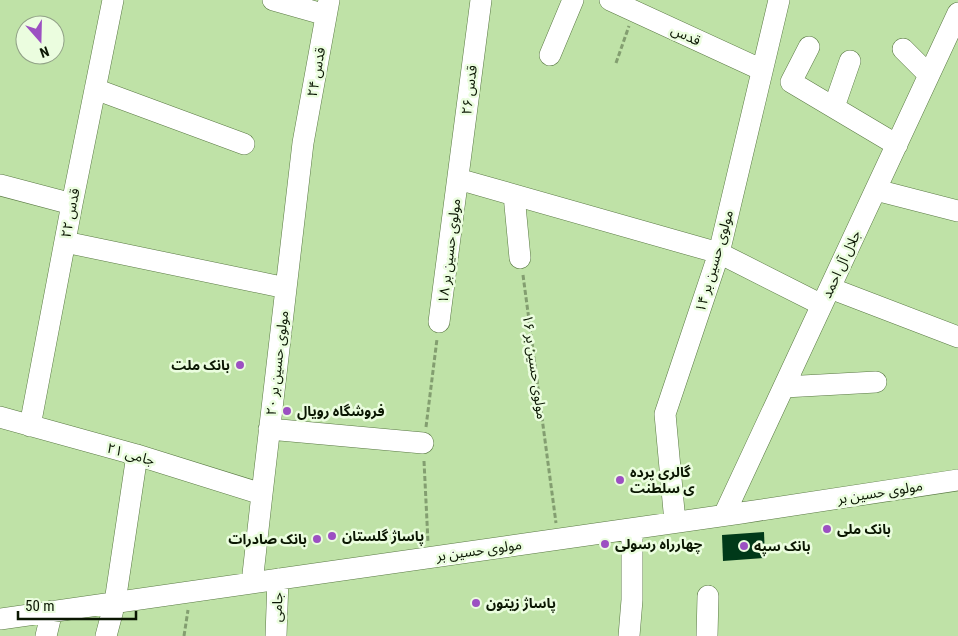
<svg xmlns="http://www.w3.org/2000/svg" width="958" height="636" font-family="'Roboto Condensed','Noto Sans Arabic',sans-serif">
	<rect width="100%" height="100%" fill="#bfe2a7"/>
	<!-- building -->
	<path fill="#003919" d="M 764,532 L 765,558 L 723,561 L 722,535 Z"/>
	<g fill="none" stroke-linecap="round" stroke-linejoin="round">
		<defs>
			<path id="minor" d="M 273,0 L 326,15
				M 610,0 L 762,70
				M 809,47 L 791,82 L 897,145
				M 903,49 L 929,75
				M 550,55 L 573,0
				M 95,89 L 244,144
				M 834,107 L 850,61
				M 458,179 L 719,253 L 822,305
				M 0,185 L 72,204
				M 876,190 L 958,211
				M 514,195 L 520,258
				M 65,242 L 286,288
				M 830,288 L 958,337
				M 439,322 L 481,0
				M 784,387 L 876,382
				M 0,417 L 137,455 L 262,494
				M 30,426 L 72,204 L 113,0
				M 269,429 L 423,443
				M 724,515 L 958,13
				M 675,522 L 665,414 L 719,253 L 779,0
				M 252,583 L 262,494 L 303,143 L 329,0
				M 0,619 L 741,513 L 958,480
				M 46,636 L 52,611
				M 106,636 L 115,602 L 137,455
				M 276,636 L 278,579
				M 629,636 L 632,600 L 632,529
				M 707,636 L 708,596"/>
		</defs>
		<!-- minor casing -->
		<use href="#minor" stroke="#5a7944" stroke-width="22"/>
		<!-- path -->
		<path stroke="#839e70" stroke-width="3" stroke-dasharray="5 2.5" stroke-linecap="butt" d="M 616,63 L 629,26
			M 523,275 L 556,523
			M 426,427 L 437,339
			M 424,461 L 428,542
			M 184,636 L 188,610"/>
		<!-- minor -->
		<use href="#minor" stroke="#fff" stroke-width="21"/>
	</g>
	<!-- markers -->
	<g fill="#9c50c2" stroke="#ebfddf" stroke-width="2">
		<circle cx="240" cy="365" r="5"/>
		<circle cx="287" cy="411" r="5"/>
		<circle cx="620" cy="480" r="5"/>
		<circle cx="827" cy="529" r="5"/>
		<circle cx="332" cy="536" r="5"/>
		<circle cx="317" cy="539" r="5"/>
		<circle cx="605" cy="544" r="5"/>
		<circle cx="744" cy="546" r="5"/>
		<circle cx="476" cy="603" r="5"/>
	</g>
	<g text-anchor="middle" stroke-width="5" stroke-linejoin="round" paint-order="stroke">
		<!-- street labels -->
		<g font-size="14" fill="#0a1602" stroke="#ebfddf">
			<text transform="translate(686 35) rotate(25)" y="5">قدس</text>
			<text transform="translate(316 72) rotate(-80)" y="5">قدس ۲۴</text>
			<text transform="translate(469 90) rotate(-83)" y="5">قدس ۲۶</text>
			<text transform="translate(70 213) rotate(-79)" y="5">قدس ۲۲</text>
			<text transform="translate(449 251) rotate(-83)" y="5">مولوی حسین بر ۱۸</text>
			<text transform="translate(714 261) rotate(-74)" y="5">مولوی حسین بر ۱۴</text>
			<text transform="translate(841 264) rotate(-65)" y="5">جلال آل احمد</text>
			<text transform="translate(277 363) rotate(-83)" y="5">مولوی حسین بر ۲۰</text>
			<text transform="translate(535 367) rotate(82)" y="5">مولوی حسین بر ۱۶</text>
			<text transform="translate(131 454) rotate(16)" y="5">جامی ۲۱</text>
			<text transform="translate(880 492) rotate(-9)" y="5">مولوی حسین بر</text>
			<text transform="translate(479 550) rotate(-8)" y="5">مولوی حسین بر</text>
			<text transform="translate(277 607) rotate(-88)" y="5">جامی</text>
		</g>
		<!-- poi labels -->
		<g font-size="14" font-weight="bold" fill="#0a1602" stroke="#ebfddf" text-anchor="start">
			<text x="230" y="370" text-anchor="end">بانک ملت</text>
			<text x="297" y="416">فروشگاه رویال</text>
			<text x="630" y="477">گالری پرده<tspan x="630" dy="16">ی سلطنت</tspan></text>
			<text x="837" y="534">بانک ملی</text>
			<text x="342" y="541">پاساژ گلستان</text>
			<text x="307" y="544" text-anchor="end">بانک صادرات</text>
			<text x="615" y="549">چهارراه رسولی</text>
			<text x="754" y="551">بانک سپه</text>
			<text x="486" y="608">پاساژ زیتون</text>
		</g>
	</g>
	<!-- north arrow -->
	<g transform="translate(40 40) rotate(160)"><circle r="24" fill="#ebfddf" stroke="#91a187"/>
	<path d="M0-4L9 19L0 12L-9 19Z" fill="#9c50c2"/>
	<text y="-8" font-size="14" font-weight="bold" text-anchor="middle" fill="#0a1602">N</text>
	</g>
	<!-- scale -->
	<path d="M18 611v8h118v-8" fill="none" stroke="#0a1602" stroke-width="2.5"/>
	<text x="25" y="611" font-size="15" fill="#0a1602" stroke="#ebfddf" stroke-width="4" paint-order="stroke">50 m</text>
</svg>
